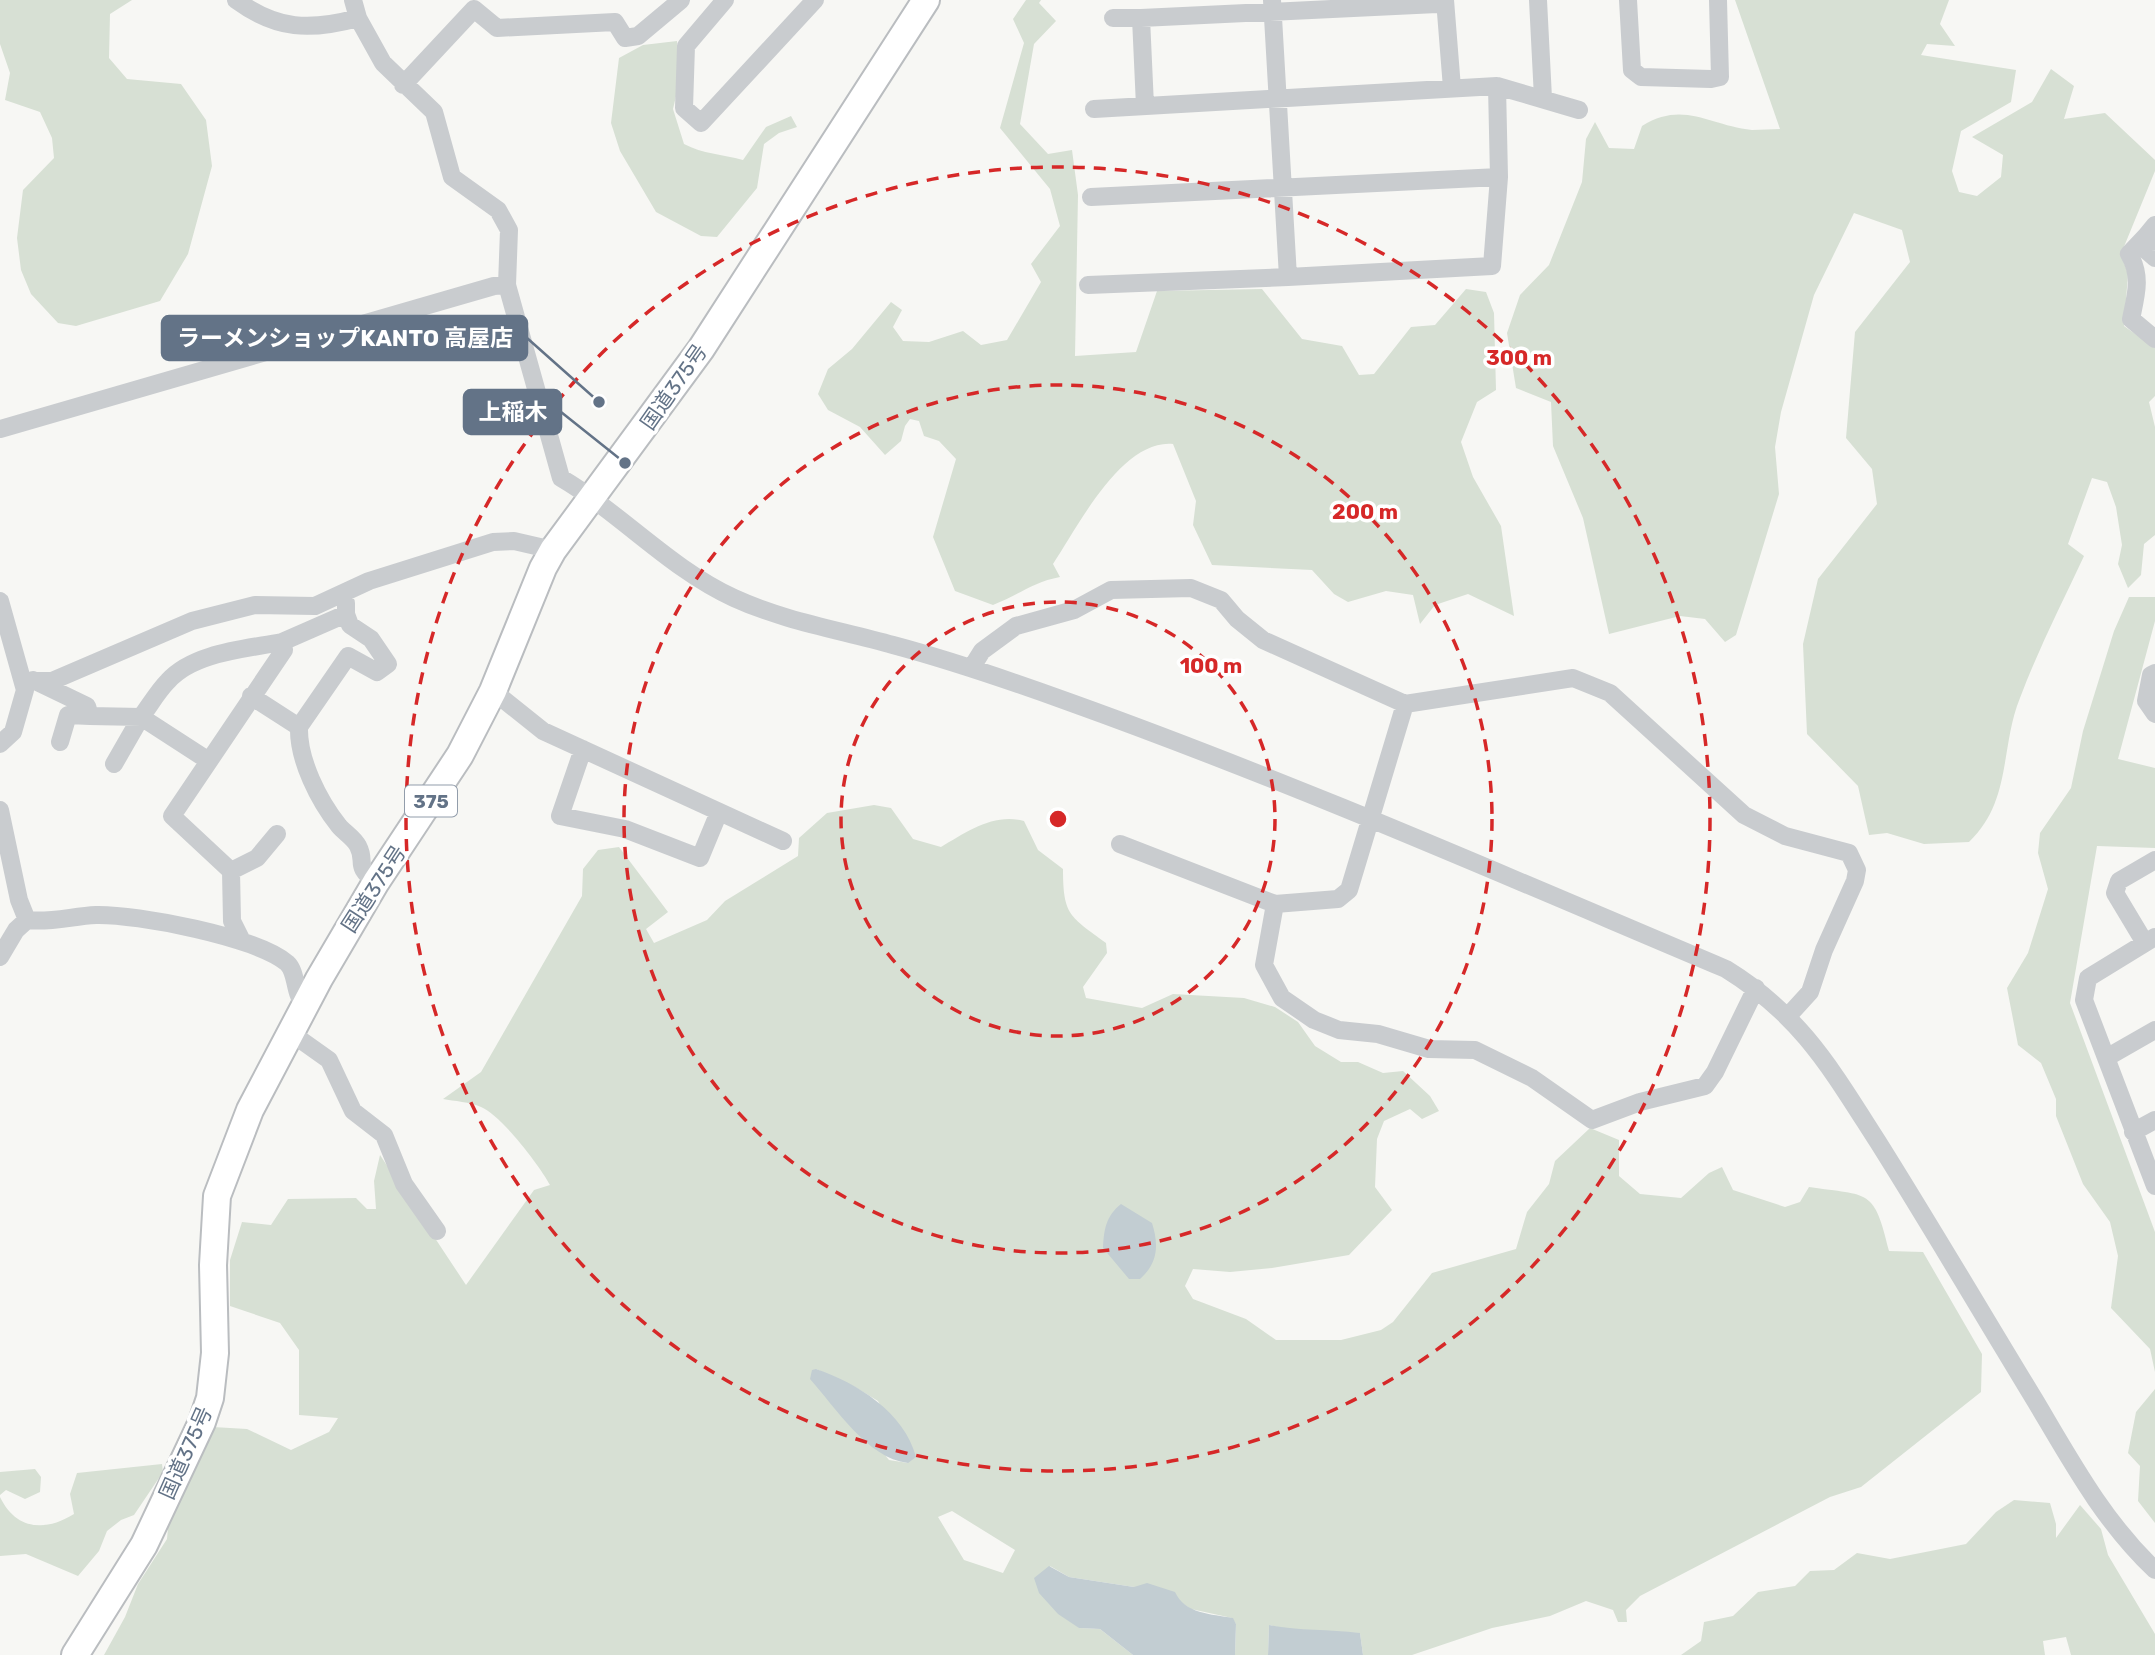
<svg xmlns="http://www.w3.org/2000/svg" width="2155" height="1655" font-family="Rubik,'Noto Sans JP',sans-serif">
	<rect width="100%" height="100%" fill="#f7f7f4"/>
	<!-- green -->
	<path fill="#d7e0d4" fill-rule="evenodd" d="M 0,0 L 132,0 L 110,14 L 109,58 L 127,79 L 181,84 L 206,120 L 212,166 L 188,254 L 160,301 L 76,326 L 58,323 L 31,294 L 21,270 L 17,238 L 23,190 L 54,158 L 52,138 L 40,112 L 5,100 L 10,73 L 0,44 Z
		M 1026,0 L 1041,0 L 1039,3 L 1056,21 L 1034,44 L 1020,124 L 1048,154 L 1072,150 L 1078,195 L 1075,356 L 1136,352 L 1157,291 L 1262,289 L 1302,339 L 1342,346 L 1359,375 L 1374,374 L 1411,327 L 1435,325 L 1466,289 L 1486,292 L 1494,313 L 1496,390 L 1477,402 L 1461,442 L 1473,477 L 1501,526 L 1514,616 L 1468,594 L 1435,605 L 1420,624 L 1413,595 L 1386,591 L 1348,602 L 1334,594 L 1312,570 L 1212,565 L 1193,525 L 1196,501 L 1173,444 C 1122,439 1078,526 1053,564 L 1060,577 C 1033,582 1019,595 993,605 L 955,591 L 933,537 L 956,459 L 939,441 L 924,436 L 919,421 L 910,419 L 905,426 L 901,441 L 885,455 L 860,427 L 828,410 L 818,394 L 828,369 L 852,349 L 891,302 L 902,310 L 893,327 L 903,341 L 929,342 L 963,331 L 981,345 L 1007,340 L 1041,282 L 1031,264 L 1060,226 L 1050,189 L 1000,128 L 1024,43 L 1013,19 Z
		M 1735,0 L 1949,0 L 1940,24 L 1955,46 L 1927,44 L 1921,55 L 2016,70 L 2011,102 L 1961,131 L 1952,171 L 1959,192 L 1977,196 L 2001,177 L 2003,155 L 1972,137 L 2032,102 L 2051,69 L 2074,86 L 2064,119 L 2105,113 L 2155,160 L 2155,171 L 2121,254 L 2128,274 L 2124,326 L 2155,348 L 2155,396 L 2149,402 L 2155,427 L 2155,535 L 2144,544 L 2141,575 L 2128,588 L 2118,564 L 2122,545 L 2116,507 L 2107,482 L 2092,478 L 2068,544 L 2084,556 C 2062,603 2038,650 2020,698 C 2000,747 2012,801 1969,842 L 1924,844 L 1887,833 L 1869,835 L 1858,786 L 1807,734 L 1803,644 L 1818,579 L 1877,504 L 1872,469 L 1846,438 L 1855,332 L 1910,262 L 1902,230 L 1854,213 L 1814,295 L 1781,412 L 1775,447 L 1779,494 L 1736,635 L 1725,642 L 1705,619 L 1680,616 L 1609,634 L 1583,518 L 1553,446 L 1551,402 L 1516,388 L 1507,333 L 1520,295 L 1549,265 L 1582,182 L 1586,139 L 1595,122 L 1609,148 L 1634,149 L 1642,126 C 1684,100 1710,126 1752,130 C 1761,130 1771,129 1780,129 Z
		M 677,41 L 677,92 L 673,109 L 684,144 C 703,154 722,154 743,160 L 766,127 L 791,116 L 797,127 L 779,133 L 764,144 L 757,188 L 717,237 L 701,236 L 656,212 L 620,151 L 611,123 L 619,58 L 643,45 Z
		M 2129,597 L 2155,597 L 2155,621 L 2118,759 L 2155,768 L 2155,848 L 2097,846 L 2070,1003 L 2155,1232 L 2155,1372 L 2150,1349 L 2111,1308 L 2118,1256 L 2110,1222 L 2083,1184 L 2056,1116 L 2056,1099 L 2041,1063 L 2018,1045 L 2007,988 L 2028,953 L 2048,889 L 2038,853 L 2040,833 L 2071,788 L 2083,731 L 2114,631 Z
		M 874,805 L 891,808 L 913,839 L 941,847 C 967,832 993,813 1024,821 L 1038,850 L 1063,869 C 1063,916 1070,916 1106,943 L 1107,953 L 1083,987 L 1086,998 L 1142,1008 L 1173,994 L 1244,998 L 1275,1007 L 1298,1022 L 1315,1046 L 1341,1062 L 1358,1062 L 1383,1073 L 1403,1071 L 1430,1096 L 1439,1111 L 1422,1119 L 1410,1109 L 1384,1121 L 1377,1139 L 1375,1187 L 1392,1210 L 1349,1255 L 1272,1268 L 1230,1272 L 1193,1269 L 1185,1286 L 1193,1299 L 1246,1319 L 1276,1340 L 1341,1340 L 1381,1330 L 1393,1322 L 1432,1273 L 1516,1249 L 1527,1212 L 1549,1184 L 1555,1161 L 1590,1128 L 1619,1140 L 1619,1176 L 1640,1194 L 1681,1198 L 1709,1173 L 1722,1167 L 1733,1190 L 1785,1207 L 1800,1202 L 1809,1187 C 1870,1196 1874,1188 1889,1251 L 1923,1252 L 1982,1354 L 1981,1392 L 1861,1487 L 1830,1497 L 1640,1596 L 1626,1610 L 1627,1622 L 1618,1622 L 1613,1610 L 1586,1601 L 1550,1616 L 1492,1628 L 1412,1655 L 1363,1655 L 1360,1633 L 1300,1632 L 1269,1625 L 1268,1655 L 1235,1655 L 1236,1624 L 1232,1618 L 1191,1609 L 1179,1601 L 1134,1587 L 1069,1577 L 1050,1566 L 1079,1628 L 1100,1629 L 1133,1655 L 104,1655 L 125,1617 L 138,1584 L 167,1539 L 169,1517 L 213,1427 L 247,1429 L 291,1450 L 329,1432 L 338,1418 L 299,1415 L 299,1350 L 280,1323 L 230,1306 L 230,1260 L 242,1222 L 271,1225 L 288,1199 L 356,1198 L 367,1209 L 376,1209 L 374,1181 L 380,1155 L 466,1285 L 534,1190 L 550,1185 C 540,1166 501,1115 481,1107 C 470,1102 454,1101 443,1099 L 481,1072 L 582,896 L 583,869 L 598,850 L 619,847 L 668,912 L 646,929 L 654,943 L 707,920 L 725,901 L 798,856 L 799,838 L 827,813 ZM 816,1369 L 855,1387 L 878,1401 L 908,1463 L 889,1460 ZM 952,1511 L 1015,1550 L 1003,1573 L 964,1560 L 938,1517 Z
		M 2155,1389 L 2155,1523 L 2138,1501 L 2140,1466 L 2128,1453 L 2136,1412 Z
		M 162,1464 L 163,1472 L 134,1515 L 121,1520 L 107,1531 L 99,1551 L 78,1576 L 26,1554 L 0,1556 L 0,1497 C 16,1530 45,1532 74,1514 L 70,1494 L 77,1473 Z
		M 35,1469 L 41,1477 L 40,1492 L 25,1499 L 6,1490 L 0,1495 L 0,1472 Z
		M 2014,1500 L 2050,1503 L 2056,1524 L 2056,1538 L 2080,1505 L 2101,1529 L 2108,1555 L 2155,1634 L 2155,1655 L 2071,1655 L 2066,1637 L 2043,1641 L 2045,1655 L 1681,1655 L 1701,1641 L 1704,1622 L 1733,1616 L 1758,1592 L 1795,1586 L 1810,1571 L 1834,1570 L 1857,1553 L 1890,1559 L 1966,1544 L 1996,1512 Z"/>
	<!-- water -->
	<path fill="#c2cdd2" d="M 1121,1204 L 1152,1223 C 1159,1245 1158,1263 1140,1279 L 1129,1279 L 1103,1248 C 1104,1229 1106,1216 1121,1204 Z
		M 816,1369 C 857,1383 904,1412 916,1457 L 908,1463 C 867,1458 836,1408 810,1379 L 812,1370 Z
		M 1049,1566 L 1069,1577 L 1134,1587 L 1147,1583 L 1175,1592 C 1185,1614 1211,1614 1233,1618 L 1236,1624 L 1235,1655 L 1133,1655 L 1100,1629 L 1079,1628 L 1058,1614 L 1039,1593 L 1034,1578 Z
		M 1269,1625 C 1299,1631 1328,1629 1360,1633 L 1363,1655 L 1268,1655 Z"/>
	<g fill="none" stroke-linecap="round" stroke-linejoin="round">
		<defs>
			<path id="highway" d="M 75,1655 L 144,1545 L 202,1422 L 210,1398 L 215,1353 L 213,1265 L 217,1196 L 250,1110 L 319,979 L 376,882 L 460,755 L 493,691 L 543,568 L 553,550 L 701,349 L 926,0"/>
		</defs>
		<!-- highway casing -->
		<use href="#highway" stroke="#babdc0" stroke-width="30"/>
		<!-- minor -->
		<path stroke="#c9cccf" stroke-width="18" d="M 236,0 C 277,30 310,31 358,18
			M 353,0 L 358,18 L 383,63 L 434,112 L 452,177 L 498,210 L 509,230 L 507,285 L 561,478 C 622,514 669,568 734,598 C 784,621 840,630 893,645 C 953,661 1011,681 1069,702 C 1292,782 1508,877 1726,969 C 1802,1016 1831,1069 1878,1142 C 1932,1228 1983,1315 2036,1402 C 2071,1461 2104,1522 2155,1570
			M 725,0 L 686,46 L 684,108 L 701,123 L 815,0
			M 1272,0 L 1288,277 L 1492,266 L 1499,177 L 1497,86
			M 1445,0 L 1452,88
			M 1538,0 L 1543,98
			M 1628,0 L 1632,70 L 1641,77 L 1711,79 L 1720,77 L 1718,0
			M 1113,18 L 1141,18
			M 403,85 L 474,9 L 497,28 L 615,22 L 625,38 L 638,36 L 681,0
			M 1145,106 L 1141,18 L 1437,4 L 1444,0
			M 1094,109 L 1497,86 L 1579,110
			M 1091,197 L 1499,177
			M 2155,225 L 2146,236 L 2147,251 L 2155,258
			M 2146,236 L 2129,254 C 2142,276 2136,295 2131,319 L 2155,339
			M 1088,285 L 1288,277
			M 0,429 L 494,286 L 507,285
			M 0,601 L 25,690 L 13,732 L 0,744
			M 346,614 L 350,625 L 371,639 L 388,664 L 377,672 L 348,656 L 299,727 C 298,760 319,801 339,826 C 345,833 354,838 358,846 C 367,863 353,865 376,882
			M 282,642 L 346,614 L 346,603
			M 972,667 L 982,651 L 1016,626 L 1074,610 L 1111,590 L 1191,588 L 1221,600 L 1237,619 L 1263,640 L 1405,704 L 1573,678 L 1610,693 L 1744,815 L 1785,836 L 1849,853 L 1857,870 L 1855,881 L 1824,950 L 1810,992 L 1789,1015
			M 2155,673 L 2151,675 L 2146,701 L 2155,714
			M 33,680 L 87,706 L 90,716 L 141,717 C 150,705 158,691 168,681 C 194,652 247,649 282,642 L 284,650 L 172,816 L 231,871 L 232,921 L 242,941
			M 36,681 L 52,681 L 192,621 L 255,605 L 315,606 L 369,581 L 493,542 L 514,541 L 553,550
			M 493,691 L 543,731 L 783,841
			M 251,696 L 299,727
			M 1405,704 L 1349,890 L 1338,899 L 1275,904 L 1264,965 L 1282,998 L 1314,1020 L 1339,1030 L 1378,1034 L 1429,1049 L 1475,1050 L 1532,1078 L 1592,1120 L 1640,1102 L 1705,1086 L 1715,1072 L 1756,988
			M 60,742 L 68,715 L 90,716
			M 583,749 L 560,816 L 625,829 L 700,858 L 719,812
			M 114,764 L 141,717 L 209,761
			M 0,810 L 19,900 L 27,920
			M 1120,844 L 1275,904
			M 231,871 L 257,858 L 277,834
			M 27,920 C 50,923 73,916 96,915 C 137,914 257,937 287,963 C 298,973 293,995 306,1006
			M 2155,937 L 2088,978 L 2084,1000 L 2155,1186
			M 2145,943 L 2115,893 L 2119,881 L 2155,860
			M 0,957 L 16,930 L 27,920
			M 291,1033 L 329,1060 L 353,1111 L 384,1135 L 404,1184 L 437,1231
			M 2106,1058 L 2155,1030
			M 2133,1132 L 2155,1120"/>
		<!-- highway -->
		<use href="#highway" stroke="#fff" stroke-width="26"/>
	</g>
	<!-- distance rings -->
	<g fill="none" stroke="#d62828" stroke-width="3.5" stroke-dasharray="12 9">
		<circle cx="1058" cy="819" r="217"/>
		<circle cx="1058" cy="819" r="434"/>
		<circle cx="1058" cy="819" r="652"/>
	</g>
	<g text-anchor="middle" stroke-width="7" stroke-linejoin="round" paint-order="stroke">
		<!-- shield labels -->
		<rect fill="#fff" stroke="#929dab" stroke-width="2" x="405" y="785.5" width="52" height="31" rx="5"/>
		<g font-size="19" font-weight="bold" fill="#637387">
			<text x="431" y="808">375</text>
		</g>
		<!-- street labels -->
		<g font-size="21" fill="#637387" stroke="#fff">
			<text transform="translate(674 387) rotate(-55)" y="7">国道375号</text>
			<text transform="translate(374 889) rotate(-57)" y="7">国道375号</text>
			<text transform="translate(186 1453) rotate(-66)" y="7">国道375号</text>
		</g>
	</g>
	<circle cx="1058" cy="819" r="10" fill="#d62828" stroke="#fff" stroke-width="3.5"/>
	<g font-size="21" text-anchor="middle" font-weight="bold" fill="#d62828" stroke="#fff" stroke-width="7" stroke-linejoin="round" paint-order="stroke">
		<text x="1519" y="365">300 m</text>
		<text x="1365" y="519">200 m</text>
		<text x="1211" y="673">100 m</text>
	</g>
	<!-- callouts -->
	<path fill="none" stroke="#637387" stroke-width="2.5" d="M599 402L527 338M625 463L561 412"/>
	<g fill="#637387" stroke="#fff" stroke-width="2.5">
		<circle cx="599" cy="402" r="7"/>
		<circle cx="625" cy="463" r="7"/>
	</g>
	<g fill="#637387" stroke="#637387" stroke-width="2.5">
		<rect x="162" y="316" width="365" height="44" rx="7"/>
		<rect x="464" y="390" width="97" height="44" rx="7"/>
	</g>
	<g font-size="23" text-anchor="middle" font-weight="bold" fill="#fff">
		<text x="345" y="346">ラーメンショップKANTO 高屋店</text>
		<text x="513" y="420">上稲木</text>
	</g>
</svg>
